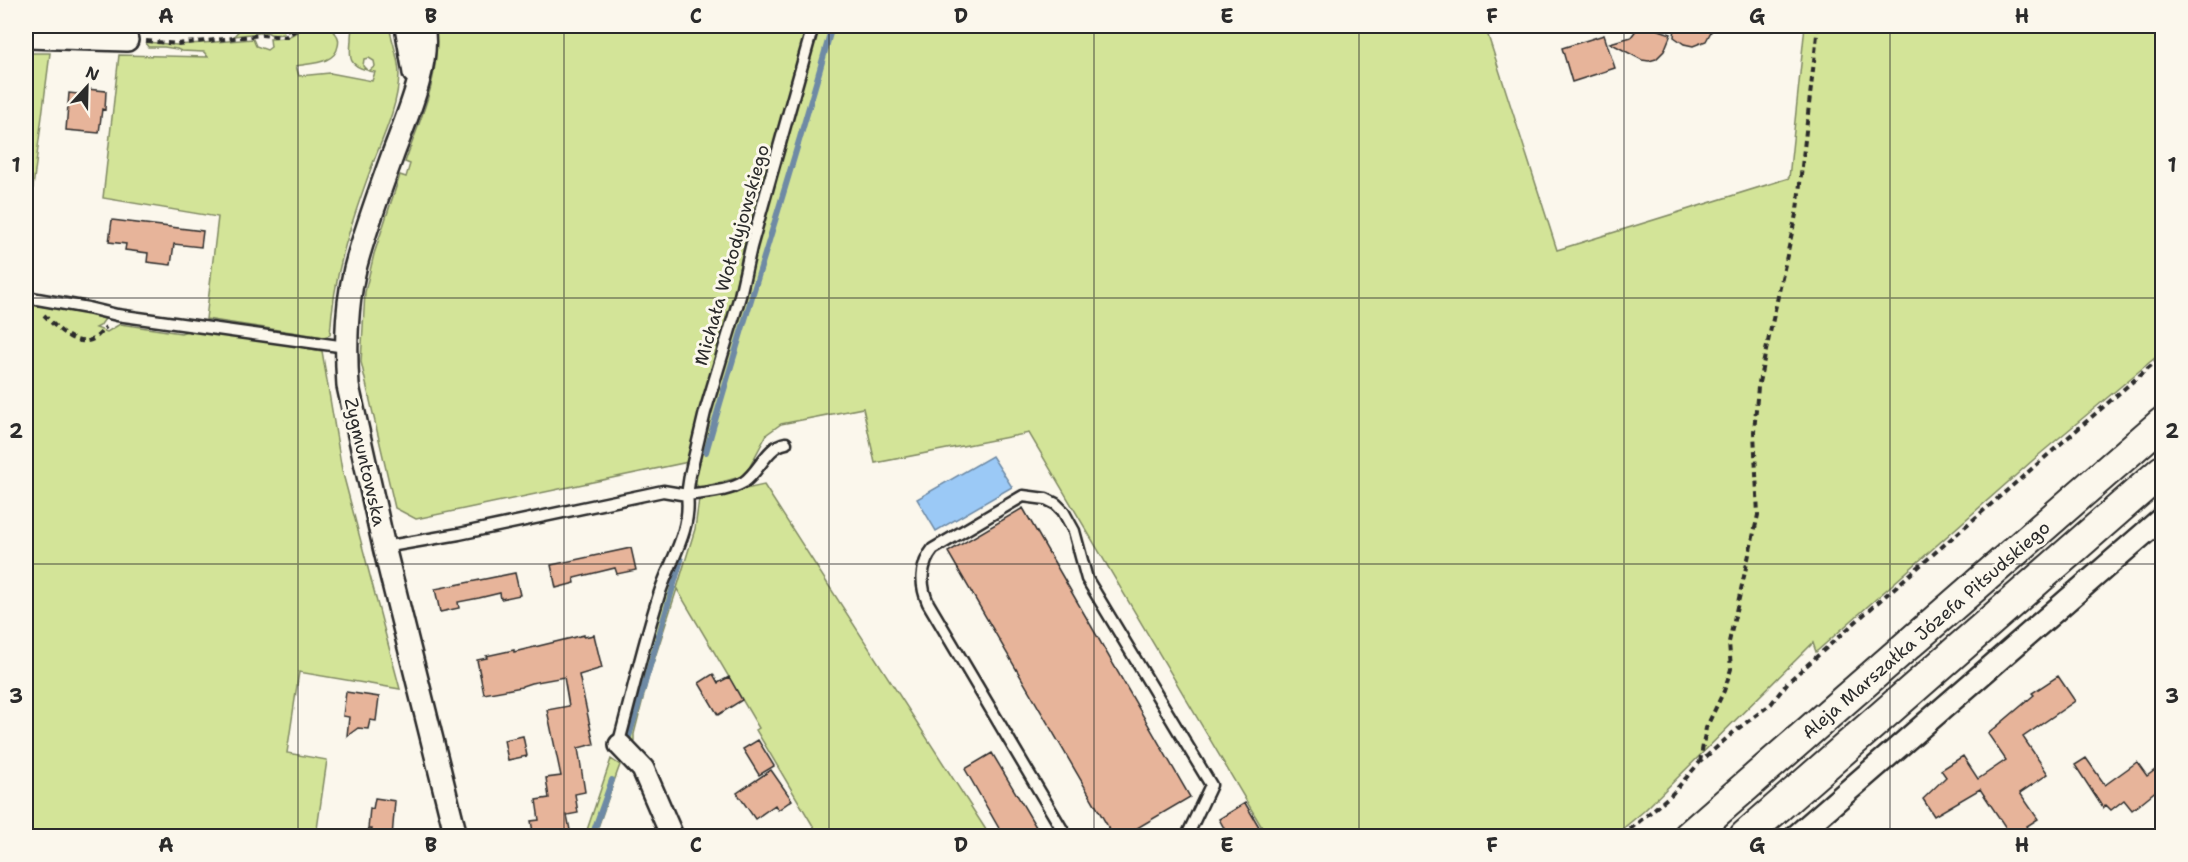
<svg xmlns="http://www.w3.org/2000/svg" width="2188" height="862" font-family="'Shantell Sans',sans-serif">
	<rect width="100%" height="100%" fill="#fbf7ec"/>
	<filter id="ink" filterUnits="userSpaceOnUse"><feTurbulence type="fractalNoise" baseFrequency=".0167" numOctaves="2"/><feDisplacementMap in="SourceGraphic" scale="12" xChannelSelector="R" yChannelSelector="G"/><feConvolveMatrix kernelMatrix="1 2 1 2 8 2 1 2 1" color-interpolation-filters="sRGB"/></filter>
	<g filter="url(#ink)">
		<!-- green -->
		<path fill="#d3e498" stroke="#7f8862" stroke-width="1.5" d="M 243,26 L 294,26 L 288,32 L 287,29 L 283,29 L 284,34 L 272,35 L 267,32 L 234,36 Z
			M 308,26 L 317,26 L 318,29 L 331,29 C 337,34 340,38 338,46 C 335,64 311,63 296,66 L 299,76 L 330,73 L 372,81 L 375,72 L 369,71 L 375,66 L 374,61 L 369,58 L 364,59 L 363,66 L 367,70 C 347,65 350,56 351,40 C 351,34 351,31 353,26 L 389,26 C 392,42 399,58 399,75 C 398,108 381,141 370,171 C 349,229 334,273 330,335 L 324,337 L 206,319 L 218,217 L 103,198 L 119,55 L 208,57 L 204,52 L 181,51 L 177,49 L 164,47 L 148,47 L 146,44 L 147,42 L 177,45 L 253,39 L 256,46 L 267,50 L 271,47 L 270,39 L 286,38 Z
			M 435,26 L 809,26 L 742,254 L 732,306 L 688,462 L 416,519 L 395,508 L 361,362 L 365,292 L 374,254 L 400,175 L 406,177 L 410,164 L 405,162 C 421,117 442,74 435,26 Z
			M 818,26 L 1485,26 L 1557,250 L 1789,178 L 1805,26 L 2162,26 L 2162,352 L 2041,453 L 1816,652 L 1813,643 L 1644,811 L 1614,836 L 1267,836 L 1029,433 L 875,463 L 863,408 L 781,424 L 767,434 L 749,468 L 740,477 L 699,488 L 693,480 L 699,451 Z
			M 26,53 L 50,53 L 32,195 L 26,194 Z
			M 26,304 L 107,316 L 100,326 L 96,328 L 107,332 L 120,324 L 181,333 L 194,329 L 322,351 L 342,470 L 400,689 L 299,672 L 287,753 L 327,760 L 316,836 L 26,836 Z
			M 764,485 L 990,836 L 819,836 L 756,730 L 759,728 L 677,589 L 648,679 L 634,734 L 634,742 L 625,740 L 647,653 L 668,586 L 677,588 L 695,529 L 699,499 Z
			M 611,759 L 620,765 L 617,773 L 595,836 L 585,836 Z"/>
		<!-- water -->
		<path fill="#9bc9f6" stroke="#6e8aa5" stroke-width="1.5" d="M 992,456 L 1012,487 L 936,531 L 917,499 Z"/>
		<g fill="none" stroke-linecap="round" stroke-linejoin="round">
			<!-- stream -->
			<path stroke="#6e8aa5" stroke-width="6" d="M 706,452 C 746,310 793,169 832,26
				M 628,740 L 681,560
				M 592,836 L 612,780"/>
		</g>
		<!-- building -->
		<path fill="#e7b49a" stroke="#2b2b2b" stroke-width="1.5" d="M 1647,26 L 1671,34 L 1664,51 L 1656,59 L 1649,61 L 1642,60 L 1610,43 L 1631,37 L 1637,29 Z
			M 1675,26 L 1714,26 L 1706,41 L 1693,46 L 1684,44 L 1674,37 Z
			M 1604,35 L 1615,68 L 1572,82 L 1562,48 Z
			M 87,89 L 106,91 L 105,110 L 102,109 L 99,133 L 66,130 L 69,93 L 87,95 Z
			M 112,220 L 203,231 L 201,247 L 174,244 L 171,265 L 147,262 L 148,253 L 125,250 L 126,244 L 109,242 Z
			M 1023,508 L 1190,797 L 1122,837 L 1114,837 L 948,552 Z
			M 631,548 L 636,570 L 617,574 L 615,568 L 574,578 L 575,583 L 556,588 L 551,565 Z
			M 515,573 L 520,595 L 501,599 L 500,593 L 479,598 L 458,602 L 459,608 L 440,612 L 435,589 Z
			M 584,635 L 584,637 L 594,635 L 602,668 L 579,675 L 594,744 L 578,748 L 585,792 L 575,794 L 578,813 L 567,815 L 571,835 L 534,837 L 531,821 L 539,820 L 536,800 L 549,798 L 546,778 L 561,776 L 547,710 L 569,706 L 564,677 L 531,683 L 522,686 L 522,687 L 484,694 L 477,660 L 487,658 L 486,656 L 514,650 L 514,652 Z
			M 713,674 L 718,683 L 729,677 L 742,700 L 718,715 L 699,683 Z
			M 2058,676 L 2075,701 L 2023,737 L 2048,774 L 2020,793 L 2038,819 L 2027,826 L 2034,837 L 2012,837 L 1980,789 L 1934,816 L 1923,799 L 1946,777 L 1941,770 L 1963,756 L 1978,779 L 2006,760 L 1988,734 L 2034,695 L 2032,693 Z
			M 346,692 L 379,697 L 376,721 L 370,720 L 368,729 L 358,728 L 347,736 L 349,717 L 343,716 Z
			M 523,736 L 527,756 L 508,760 L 504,740 Z
			M 758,740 L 774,766 L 759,775 L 743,749 Z
			M 992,753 L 1042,837 L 1004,837 L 965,769 Z
			M 2086,758 L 2105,785 L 2137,762 L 2147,776 L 2163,764 L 2163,785 L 2132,810 L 2124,800 L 2111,810 L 2106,805 L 2103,808 L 2075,765 Z
			M 771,770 L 792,800 L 778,810 L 775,805 L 755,819 L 737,793 Z
			M 375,798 L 395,801 L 392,837 L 371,837 L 372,829 L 368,829 L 370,808 L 373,809 Z
			M 1245,803 L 1265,837 L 1229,837 L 1219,819 Z"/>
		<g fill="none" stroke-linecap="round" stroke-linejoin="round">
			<defs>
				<path id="lane" d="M 26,297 L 88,308 L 117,315 L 346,347
					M 786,443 C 767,446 759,472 744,482 C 727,492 706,492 687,495 L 690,475 L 705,412 L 740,296 L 751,247 L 813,26
					M 384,547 L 459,534 L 663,491 L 687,495 C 692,531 669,562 659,595 C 644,642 633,690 620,738 L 620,745
					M 1066,836 L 928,603 C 920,585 920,565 933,549 L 1023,496 L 1046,499 L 1056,504 L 1063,511 L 1074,531 L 1087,579 L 1211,785 L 1187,836"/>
				<path id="street" d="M 406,26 L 414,73
					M 423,26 C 431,63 406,119 393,154 C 381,187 369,220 359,254 C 346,297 345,341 348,386 L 384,547 L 456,836
					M 26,37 L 127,40
					M 620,745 L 643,769 L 672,836
					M 1796,836 L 2162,518"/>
				<path id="secondary" d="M 1689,836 L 2162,423
					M 1745,836 L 2162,471"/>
			</defs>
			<!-- lane casing -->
			<use href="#lane" stroke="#2b2b2b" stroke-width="15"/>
			<!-- street casing -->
			<use href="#street" stroke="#2b2b2b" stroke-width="26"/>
			<!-- secondary casing -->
			<use href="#secondary" stroke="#2b2b2b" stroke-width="34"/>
			<!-- path -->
			<path stroke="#2b2b2b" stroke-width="4" stroke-dasharray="6 4.5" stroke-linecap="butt" d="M 146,41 L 177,44 L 262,35 L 285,37 L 302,26
				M 44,315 C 56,327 77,350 95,338 C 99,335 103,330 106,327
				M 1700,762 L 1706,728 L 1724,691 L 1731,669 L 1729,642 L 1758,515 L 1754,432 L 1758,387 L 1797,210 L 1818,26
				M 1622,836 L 1672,794 L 1700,762 L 1735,731 L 1771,704 L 1788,682 L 1877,603 L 2162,356"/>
			<!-- lane -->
			<use href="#lane" stroke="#fbf7ec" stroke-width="10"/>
			<!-- street -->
			<use href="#street" stroke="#fbf7ec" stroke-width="21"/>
			<!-- secondary -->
			<use href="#secondary" stroke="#fbf7ec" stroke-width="30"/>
		</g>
	</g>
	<!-- grid -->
	<path fill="none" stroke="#2b2b2b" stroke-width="1.5" stroke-opacity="0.55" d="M 298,26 L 298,836M 564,26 L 564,836M 829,26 L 829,836M 1094,26 L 1094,836M 1359,26 L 1359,836M 1624,26 L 1624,836M 1890,26 L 1890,836M 26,298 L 2162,298M 26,564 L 2162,564"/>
	<g text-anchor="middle" stroke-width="6" stroke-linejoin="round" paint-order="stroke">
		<!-- street labels -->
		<g font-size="18" fill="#2b2b2b" stroke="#fbf7ec">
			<text transform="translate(732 255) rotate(-74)" y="6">Michała Wołodyjowskiego</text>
			<text transform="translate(365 462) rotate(77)" y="6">Zygmuntowska</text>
			<text transform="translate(1926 630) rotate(-41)" y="6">Aleja Marszałka Józefa Piłsudskiego</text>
		</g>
	</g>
	<!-- margin -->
	<rect width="2188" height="862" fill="none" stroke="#fbf7ec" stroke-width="66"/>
	<!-- north arrow -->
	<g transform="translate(87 87) rotate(22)" stroke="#fbf7ec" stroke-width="4.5" paint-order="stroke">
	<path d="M0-4.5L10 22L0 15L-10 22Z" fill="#2b2b2b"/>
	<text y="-9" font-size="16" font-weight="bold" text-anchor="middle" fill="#2b2b2b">N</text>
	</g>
	<rect x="33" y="33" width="2122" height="796" fill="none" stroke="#2b2b2b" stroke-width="2"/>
	<g font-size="20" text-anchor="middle" font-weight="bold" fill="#2b2b2b">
		<text x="166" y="23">A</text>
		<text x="431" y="23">B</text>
		<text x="696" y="23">C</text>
		<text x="961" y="23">D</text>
		<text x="1227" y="23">E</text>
		<text x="1492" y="23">F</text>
		<text x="1757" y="23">G</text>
		<text x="2022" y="23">H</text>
		<text x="16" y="172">1</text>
		<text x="2172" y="172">1</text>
		<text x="16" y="438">2</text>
		<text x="2172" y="438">2</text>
		<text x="16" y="703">3</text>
		<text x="2172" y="703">3</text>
		<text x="166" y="852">A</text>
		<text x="431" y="852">B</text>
		<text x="696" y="852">C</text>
		<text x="961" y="852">D</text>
		<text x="1227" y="852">E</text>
		<text x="1492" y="852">F</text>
		<text x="1757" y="852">G</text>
		<text x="2022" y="852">H</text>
	</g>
</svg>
